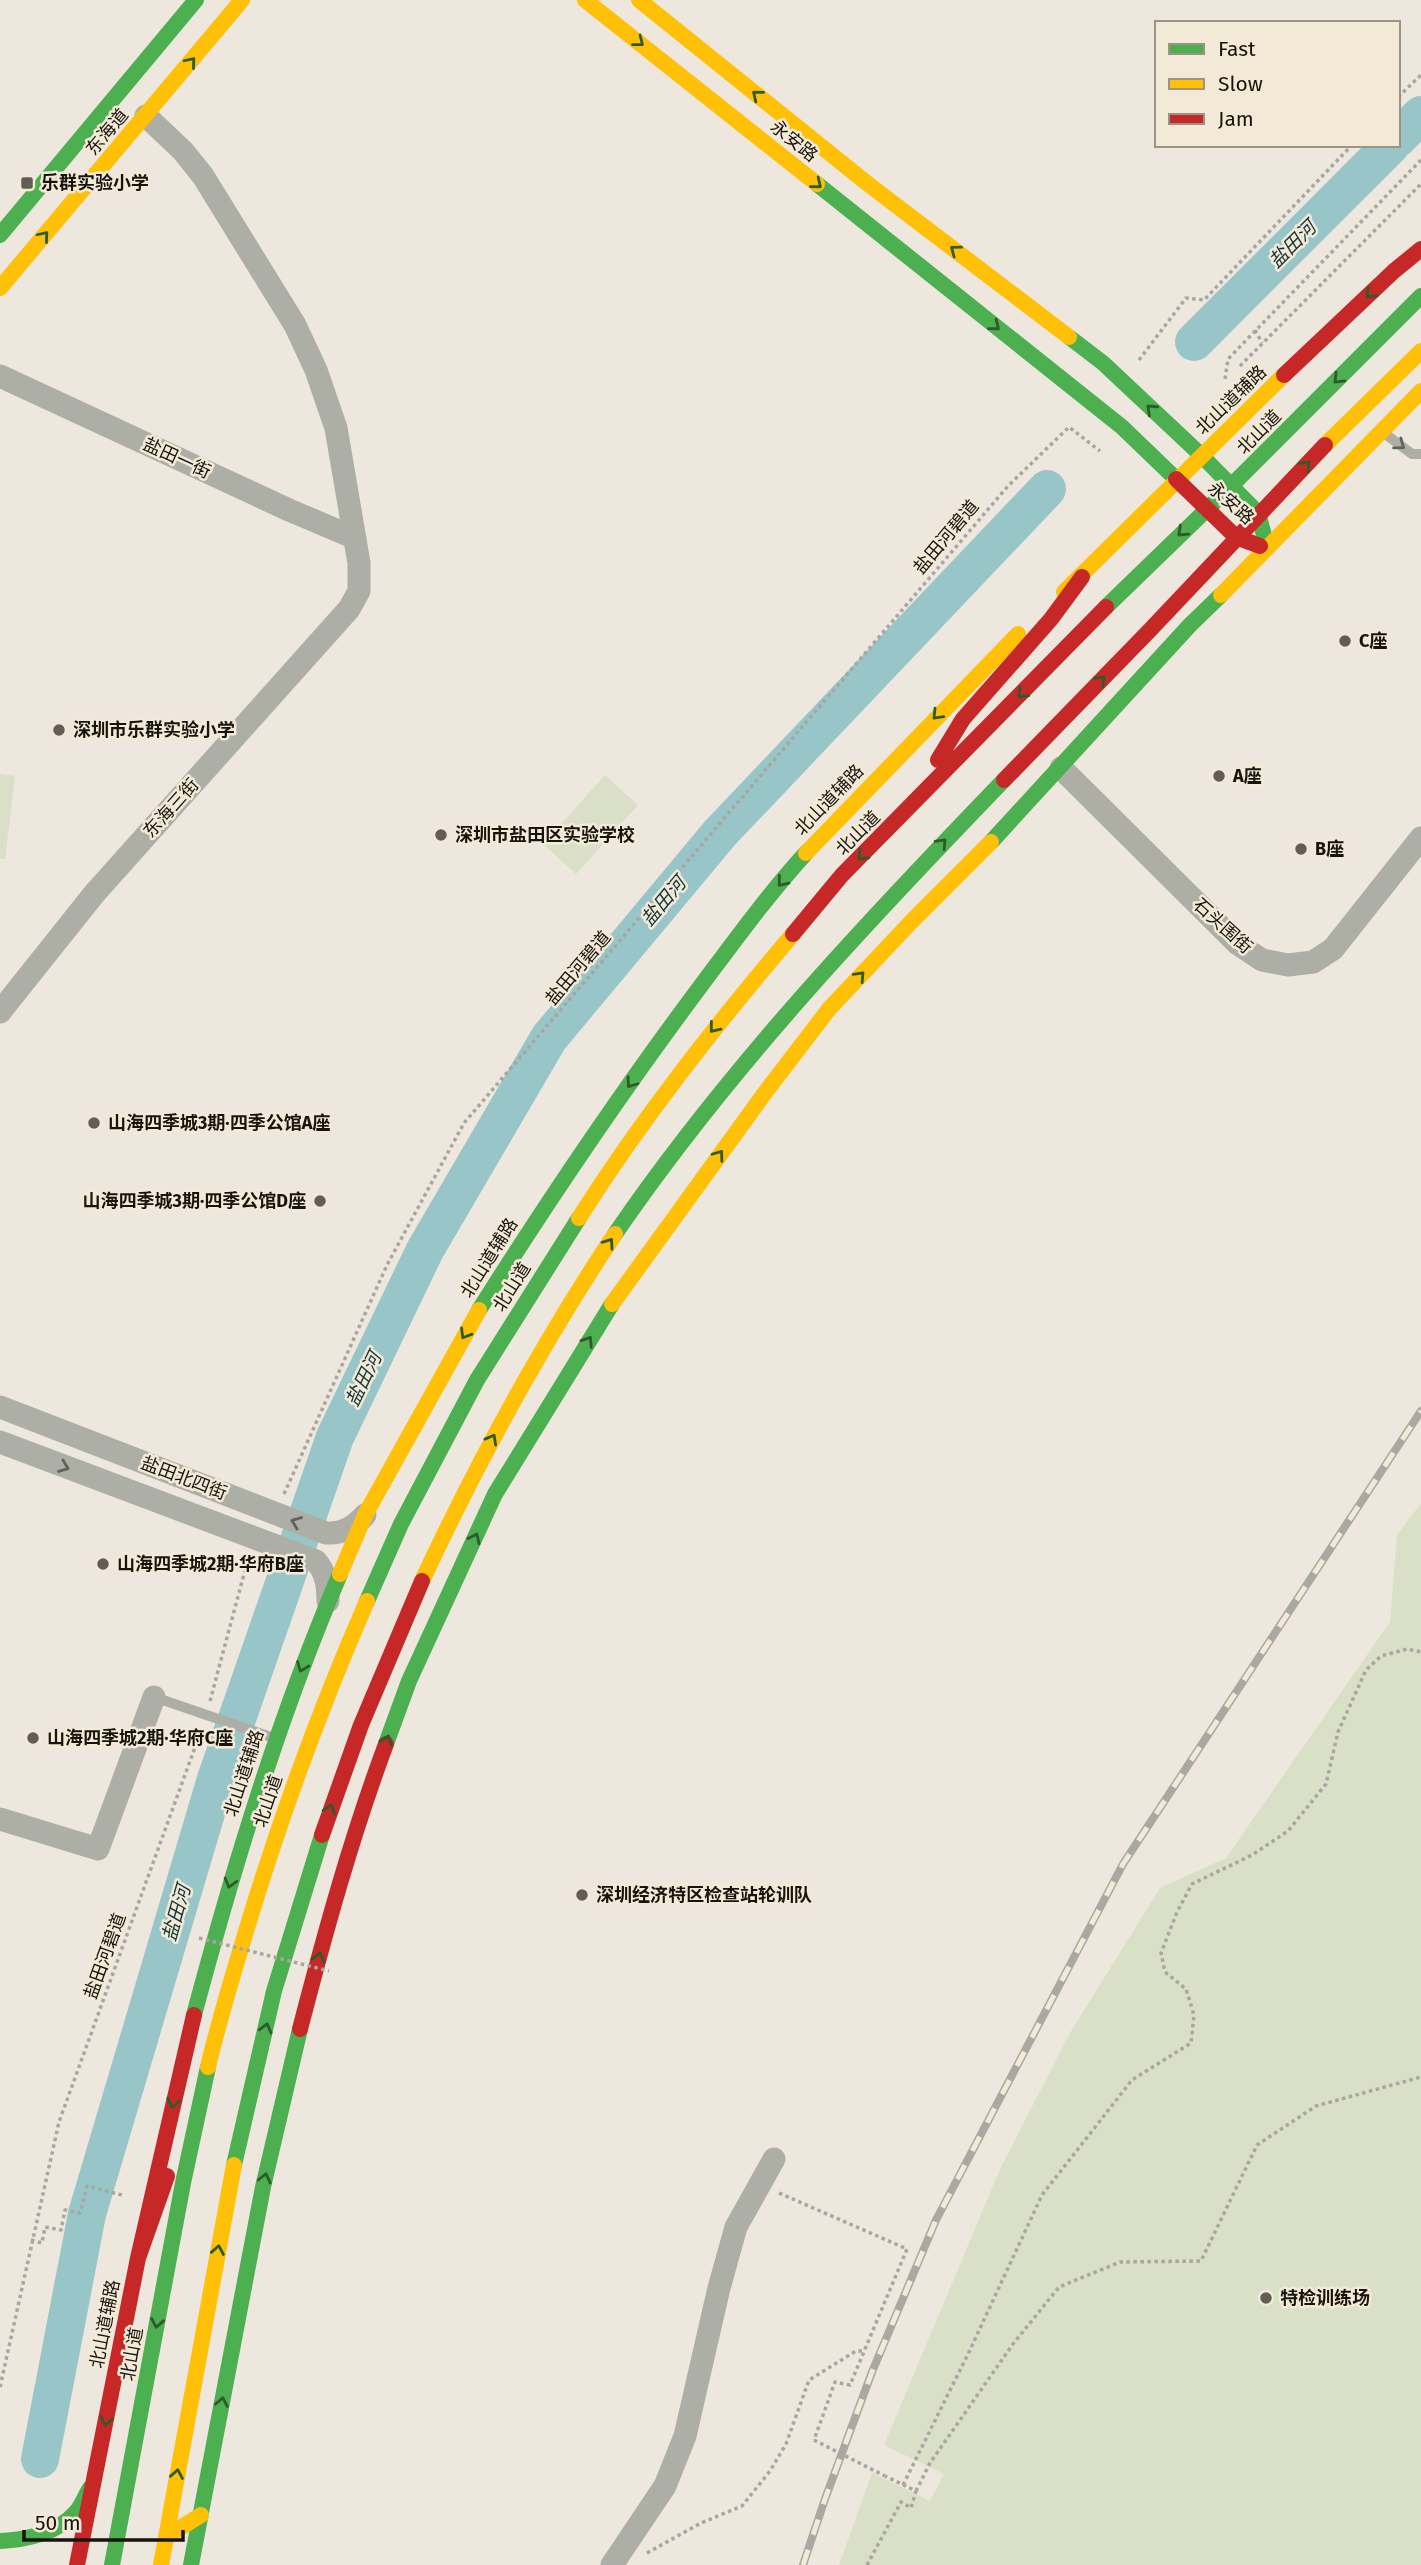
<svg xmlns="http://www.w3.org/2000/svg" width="1421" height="2565" font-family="'Fira Sans','Noto Sans SC',sans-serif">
	<rect width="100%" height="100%" fill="#ede7dd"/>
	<!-- green -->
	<path fill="#dadfc8" d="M 0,774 L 15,776 L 5,859 L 0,859 Z
		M 605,775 L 638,805 L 576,874 L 543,844 Z
		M 1421,1503 L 1421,2565 L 839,2565 L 872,2473 L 930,2501 L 944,2474 L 884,2445 L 1001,2167 L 1070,2033 L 1160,1888 L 1226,1858 L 1390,1622 L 1397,1535 Z"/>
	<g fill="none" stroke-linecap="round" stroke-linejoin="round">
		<!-- river -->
		<path stroke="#98c6c8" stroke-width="38" d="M 1398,138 L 1421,115
			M 1194,342 L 1391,145
			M 40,2459 L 87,2214 L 216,1779 L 335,1437 L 425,1250 L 549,1038 L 720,833 L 1047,489"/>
		<!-- path -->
		<path stroke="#a7a6a0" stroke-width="3.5" stroke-dasharray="3.5 3.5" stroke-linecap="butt" d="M 1398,97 L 1421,75
			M 1255,330 L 1262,343
			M 1139,360 L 1186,298 L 1204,300 L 1352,145
			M 1240,366 L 1421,184
			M 1225,379 L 1228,359 L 1421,160
			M 284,1494 L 387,1265 L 464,1123 L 1008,486 L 1069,427 L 1100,451
			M 210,1701 L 248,1559
			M 779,2193 L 907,2249 L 850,2385 L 835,2382 L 814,2440
			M 31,2240 L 42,2243 L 45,2227 L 61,2230 L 65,2210 L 80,2213 L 87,2186 L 122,2195
			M 0,2387 L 59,2122 L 202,1728
			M 903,2485 L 969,2352 L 1042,2195 L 1132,2080 L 1191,2043 L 1194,2015 L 1186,1989 L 1165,1972 L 1161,1953 L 1177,1912 L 1192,1884 L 1252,1855 L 1288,1831 L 1326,1784 L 1338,1732 L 1366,1670 L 1381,1656 L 1407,1649 L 1421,1652
			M 916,2491 L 930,2463 L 1013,2344 L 1059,2287 L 1120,2262 L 1201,2261 L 1257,2145 L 1316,2106 L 1421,2077
			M 647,2553 L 701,2523 L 742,2506 L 770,2471 L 786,2444 L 809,2380 L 856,2351 L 863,2351
			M 867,2565 L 901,2502 L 911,2508 L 916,2491 L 885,2476"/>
		<!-- lane -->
		<path stroke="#adaea6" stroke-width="10" d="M 1384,433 L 1412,454 L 1421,454
			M 154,1697 L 274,1738"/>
		<!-- street -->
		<path stroke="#adaea6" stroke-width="23" d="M 0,376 L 289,510 L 355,538
			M 1061,768 L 1238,944 L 1262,960 L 1288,965 L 1313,962 L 1333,949 L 1421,838
			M 0,1012 L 94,894 L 349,609 L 359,591 L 359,563 L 336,428 L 316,370 L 295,325 L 203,176 L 183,151 L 146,116
			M 0,1407 L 326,1533 C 343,1534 354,1527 365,1515
			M 0,1442 L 316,1561 C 326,1573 328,1585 328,1601
			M 0,1819 L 98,1849 L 154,1697
			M 612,2565 L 665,2486 L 685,2436 L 719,2288 L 736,2227 L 774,2159"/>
		<!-- fast -->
		<path stroke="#4caf50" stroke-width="16" d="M 817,184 L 1122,427 L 1176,479
			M 0,235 L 196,0
			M 1069,337 L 1103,363 L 1201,455 L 1258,513 L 1265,539
			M 1106,607 L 1231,486 L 1421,296
			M 991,842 L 1190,625 L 1221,595
			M 615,1234 C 728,1069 866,923 1004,780
			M 479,1310 C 546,1204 616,1100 691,999 C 728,950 764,899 806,853
			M 367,1601 L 401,1524 L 477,1380 L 579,1218
			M 386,1744 L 409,1681 L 495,1494 L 612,1304
			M 194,2015 C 234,1865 279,1717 340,1574
			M 234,2165 L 274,1991 L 322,1835
			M 0,2541 C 26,2540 58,2533 76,2512 C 82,2505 85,2496 90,2488
			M 112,2565 L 183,2183 L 208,2067
			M 191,2565 L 263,2187 L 300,2029"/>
		<!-- slow -->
		<path stroke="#ffc107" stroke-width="16" d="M 585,0 L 817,184
			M 639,0 L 868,184 L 1069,337
			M 0,288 L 242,0
			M 1325,445 L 1421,351
			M 1064,592 L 1284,375
			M 1221,595 L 1421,391
			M 806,853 L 1018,634
			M 579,1218 C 643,1117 716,1025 793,934
			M 612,1304 L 764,1094 L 829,1009 L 912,921 L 991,842
			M 340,1574 L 365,1515 L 479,1310
			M 422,1581 C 478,1461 541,1345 615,1234
			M 208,2067 C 218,2024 231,1981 244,1938 C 278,1824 319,1711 367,1601
			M 166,2537 L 201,2515
			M 161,2565 L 234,2165"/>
		<!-- jam -->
		<path stroke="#c62828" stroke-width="16" d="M 1284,375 L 1394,271 L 1421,249
			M 1176,479 L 1236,537 L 1260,546
			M 938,760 L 963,719 L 1051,619 L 1082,577
			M 1004,780 L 1150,630 L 1325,445
			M 793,934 L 842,875 L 1106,607
			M 322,1835 L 361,1725 L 422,1581
			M 300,2029 C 325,1933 351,1838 386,1744
			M 138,2258 L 167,2176
			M 77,2565 L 138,2258 L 194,2015"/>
		<defs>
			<path id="rail" d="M 803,2565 L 825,2499 L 872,2372 L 936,2220 L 1123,1864 L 1421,1411"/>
		</defs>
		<!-- rail casing -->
		<use href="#rail" stroke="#a9a8a1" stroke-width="8"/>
		<!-- rail -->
		<use href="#rail" stroke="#f3e9d7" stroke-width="5" stroke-dasharray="16" stroke-linecap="butt"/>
		<!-- path-bridge -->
		<path stroke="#a7a6a0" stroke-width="3.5" stroke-dasharray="3.5 3.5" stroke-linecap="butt" d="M 199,1938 L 329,1971
			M 814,2440 L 885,2476"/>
	</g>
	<!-- one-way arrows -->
	<defs><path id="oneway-chevron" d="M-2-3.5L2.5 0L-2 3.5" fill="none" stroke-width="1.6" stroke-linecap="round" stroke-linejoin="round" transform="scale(1.75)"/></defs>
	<g stroke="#2f5a2b">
		<use href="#oneway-chevron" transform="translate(639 42) rotate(38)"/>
		<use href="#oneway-chevron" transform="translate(191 62) rotate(-50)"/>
		<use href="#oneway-chevron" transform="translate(757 95) rotate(-141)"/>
		<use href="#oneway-chevron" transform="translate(817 184) rotate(39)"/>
		<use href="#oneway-chevron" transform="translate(44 236) rotate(-50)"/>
		<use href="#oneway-chevron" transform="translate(955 250) rotate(-143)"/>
		<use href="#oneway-chevron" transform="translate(1370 294) rotate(135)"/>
		<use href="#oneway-chevron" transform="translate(995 326) rotate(39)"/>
		<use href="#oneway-chevron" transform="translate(1338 379) rotate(135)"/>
		<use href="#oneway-chevron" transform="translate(1151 409) rotate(-137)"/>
		<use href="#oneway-chevron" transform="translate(1306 465) rotate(-46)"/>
		<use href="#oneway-chevron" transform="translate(1182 532) rotate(137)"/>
		<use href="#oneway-chevron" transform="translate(1101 680) rotate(-45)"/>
		<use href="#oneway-chevron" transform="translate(1022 694) rotate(134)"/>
		<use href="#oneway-chevron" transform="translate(937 715) rotate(134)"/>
		<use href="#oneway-chevron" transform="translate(942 843) rotate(-47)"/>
		<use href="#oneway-chevron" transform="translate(862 856) rotate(135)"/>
		<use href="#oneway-chevron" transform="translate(782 882) rotate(129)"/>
		<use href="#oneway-chevron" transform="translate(860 976) rotate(-47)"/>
		<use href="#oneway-chevron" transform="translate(714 1028) rotate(129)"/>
		<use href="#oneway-chevron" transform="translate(631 1083) rotate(126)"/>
		<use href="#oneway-chevron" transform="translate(719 1155) rotate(-54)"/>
		<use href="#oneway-chevron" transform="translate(609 1243) rotate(-55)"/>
		<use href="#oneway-chevron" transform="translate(465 1334) rotate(121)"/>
		<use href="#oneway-chevron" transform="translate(588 1341) rotate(-57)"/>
		<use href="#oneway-chevron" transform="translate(492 1439) rotate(-61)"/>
		<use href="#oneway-chevron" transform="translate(475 1538) rotate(-65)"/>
		<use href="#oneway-chevron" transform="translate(302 1667) rotate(111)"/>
		<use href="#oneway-chevron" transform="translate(387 1740) rotate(-70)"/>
		<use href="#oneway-chevron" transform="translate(330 1809) rotate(-73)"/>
		<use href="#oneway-chevron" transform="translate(230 1883) rotate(106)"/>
		<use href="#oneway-chevron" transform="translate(319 1957) rotate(-75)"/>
		<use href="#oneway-chevron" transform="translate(266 2028) rotate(-75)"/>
		<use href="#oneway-chevron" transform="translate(173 2103) rotate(103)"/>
		<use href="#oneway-chevron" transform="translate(265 2178) rotate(-77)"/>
		<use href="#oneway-chevron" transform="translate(218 2250) rotate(-80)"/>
		<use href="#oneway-chevron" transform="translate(157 2323) rotate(100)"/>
		<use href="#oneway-chevron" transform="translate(222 2402) rotate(-79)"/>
		<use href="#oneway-chevron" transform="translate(106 2421) rotate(101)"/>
		<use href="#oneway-chevron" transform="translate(177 2474) rotate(-80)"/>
	</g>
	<g stroke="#62615a">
		<use href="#oneway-chevron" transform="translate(1400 445) rotate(36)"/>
		<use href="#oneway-chevron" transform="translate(64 1467) rotate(21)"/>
		<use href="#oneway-chevron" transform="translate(296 1522) rotate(-159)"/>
	</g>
	<!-- markers -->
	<g fill="#625e56" stroke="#f3e9d7" stroke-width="2.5">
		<rect x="20" y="176" width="14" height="14" rx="3.5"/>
		<circle cx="1345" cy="641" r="7"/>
		<circle cx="59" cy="730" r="7"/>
		<circle cx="1219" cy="776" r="7"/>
		<circle cx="441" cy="835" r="7"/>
		<circle cx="1301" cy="849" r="7"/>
		<circle cx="94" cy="1123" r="7"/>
		<circle cx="320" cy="1201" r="7"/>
		<circle cx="103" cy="1564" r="7"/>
		<circle cx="33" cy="1738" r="7"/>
		<circle cx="582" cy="1895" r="7"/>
		<circle cx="1266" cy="2298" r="7"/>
	</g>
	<g text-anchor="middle" stroke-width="5" stroke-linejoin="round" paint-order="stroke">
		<!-- street labels -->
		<g font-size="18" fill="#17140d" stroke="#f3e9d7">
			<text transform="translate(107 132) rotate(-50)" y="6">东海道</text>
			<text transform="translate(794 141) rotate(39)" y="6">永安路</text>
			<text transform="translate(1231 400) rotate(-44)" y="6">北山道辅路</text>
			<text transform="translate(1259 432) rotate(-45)" y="6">北山道</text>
			<text transform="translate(177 458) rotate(25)" y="6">盐田一街</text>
			<text transform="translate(1231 503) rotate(41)" y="6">永安路</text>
			<text transform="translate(946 537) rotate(-50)" y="6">盐田河碧道</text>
			<text transform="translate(829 800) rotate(-46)" y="6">北山道辅路</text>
			<text transform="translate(171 808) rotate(-48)" y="6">东海三街</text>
			<text transform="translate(858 833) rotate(-45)" y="6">北山道</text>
			<text transform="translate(1223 926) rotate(42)" y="6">石头围街</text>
			<text transform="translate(578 968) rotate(-50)" y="6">盐田河碧道</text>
			<text transform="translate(489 1258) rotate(-58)" y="6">北山道辅路</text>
			<text transform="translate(512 1287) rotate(-58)" y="6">北山道</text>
			<text transform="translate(184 1478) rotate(21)" y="6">盐田北四街</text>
			<text transform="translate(244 1773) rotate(-72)" y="6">北山道辅路</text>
			<text transform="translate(268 1801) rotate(-71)" y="6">北山道</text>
			<text transform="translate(105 1956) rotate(-70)" y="6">盐田河碧道</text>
			<text transform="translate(105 2324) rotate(-79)" y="6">北山道辅路</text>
			<text transform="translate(132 2354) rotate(-80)" y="6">北山道</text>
		</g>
		<!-- poi labels -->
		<g font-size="18" font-weight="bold" fill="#17140d" stroke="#f3e9d7" text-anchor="start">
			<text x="41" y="189">乐群实验小学</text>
			<text x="1359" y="647">C座</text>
			<text x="73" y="736">深圳市乐群实验小学</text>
			<text x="1233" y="782">A座</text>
			<text x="455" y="841">深圳市盐田区实验学校</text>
			<text x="1315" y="855">B座</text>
			<text x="108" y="1129">山海四季城3期·四季公馆A座</text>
			<text x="306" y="1207" text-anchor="end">山海四季城3期·四季公馆D座</text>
			<text x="117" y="1570">山海四季城2期·华府B座</text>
			<text x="47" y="1744">山海四季城2期·华府C座</text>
			<text x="596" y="1901">深圳经济特区检查站轮训队</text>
			<text x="1280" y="2304">特检训练场</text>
		</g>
		<!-- water labels -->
		<g font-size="19" font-style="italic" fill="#113437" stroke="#f3e9d7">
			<text transform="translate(1292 244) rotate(-45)" y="7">盐田河</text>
			<text transform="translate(663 901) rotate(-50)" y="7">盐田河</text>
			<text transform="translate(363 1379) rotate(-64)" y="7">盐田河</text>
			<text transform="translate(176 1913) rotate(-74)" y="7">盐田河</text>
		</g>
	</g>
	<!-- legend -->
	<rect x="1155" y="21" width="245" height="126" fill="#f3e9d7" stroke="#9b9486" stroke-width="2"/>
	<rect x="1169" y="44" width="35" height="10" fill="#4caf50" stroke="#9b9486" stroke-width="2"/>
	<text x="1218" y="56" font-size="21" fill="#17140d">Fast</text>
	<rect x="1169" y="79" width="35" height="10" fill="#ffc107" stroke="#9b9486" stroke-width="2"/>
	<text x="1218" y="91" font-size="21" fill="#17140d">Slow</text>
	<rect x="1169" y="114" width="35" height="10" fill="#c62828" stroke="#9b9486" stroke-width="2"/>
	<text x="1218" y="126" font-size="21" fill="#17140d">Jam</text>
	<!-- scale -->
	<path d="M24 2530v10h159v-10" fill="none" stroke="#17140d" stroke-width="3.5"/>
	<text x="35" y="2530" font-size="21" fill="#17140d" stroke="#f3e9d7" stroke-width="5" paint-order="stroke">50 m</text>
</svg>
